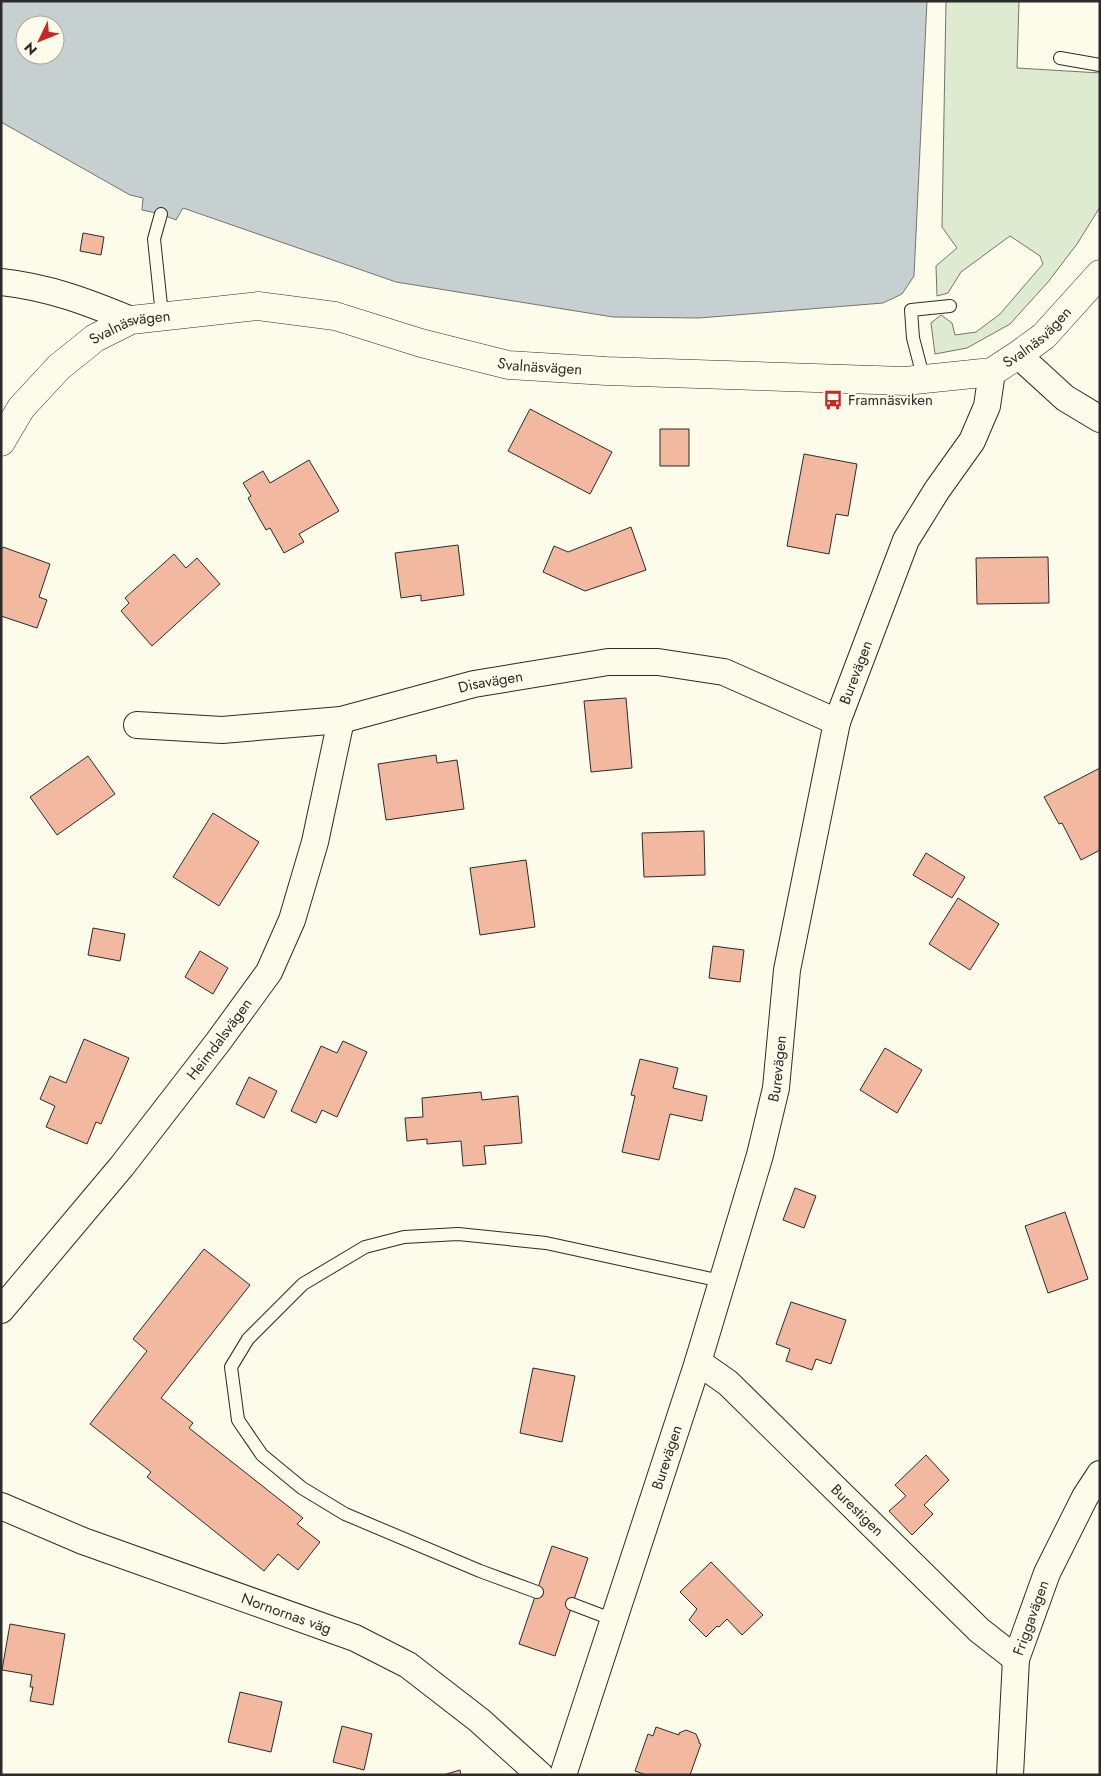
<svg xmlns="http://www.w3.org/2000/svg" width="1101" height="1776" font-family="Jost,sans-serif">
	<rect width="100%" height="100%" fill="#fdfbea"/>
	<!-- green -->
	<path fill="#deebd1" stroke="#74746e" d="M 946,1 L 1019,1 L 1017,68 L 1100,73 L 1100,207 L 1077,244 L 1048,282 L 1010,324 L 967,348 L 935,354 L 931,323 L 941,315 L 952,323 L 955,335 L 976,332 L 1000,314 L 1043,264 L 1040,256 L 1010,236 L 961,272 L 948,293 L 937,296 L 936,266 L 957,248 L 942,227 Z"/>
	<!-- water -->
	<path fill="#c7d0d0" stroke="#74746e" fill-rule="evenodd" d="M 1,1 L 927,1 L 914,276 L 902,294 L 883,303 L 699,318 L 613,317 L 396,282 L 183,208 L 176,220 L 161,214 L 142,210 L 143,198 L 130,195 L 1,122 ZM 25,25 L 55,25 L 55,55 L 25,55 Z"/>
	<!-- building -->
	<path fill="#f2b8a0" stroke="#2b2b2b" d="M 83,233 L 104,237 L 101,255 L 80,251 Z
		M 530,409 L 612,452 L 590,494 L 508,451 Z
		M 660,429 L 689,429 L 689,466 L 660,466 Z
		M 804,454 L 857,464 L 848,516 L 836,514 L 829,554 L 787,546 Z
		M 309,460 L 339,511 L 299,534 L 304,542 L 284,553 L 270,528 L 266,530 L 248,498 L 251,496 L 243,483 L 263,471 L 270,483 Z
		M 631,527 L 646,570 L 585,591 L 543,572 L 554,546 L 568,552 Z
		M 458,545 L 464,595 L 421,601 L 421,595 L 401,598 L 395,553 Z
		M 3,547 L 50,564 L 39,597 L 47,600 L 37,628 L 1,616 L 1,551 Z
		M 174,554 L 186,568 L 197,558 L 220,584 L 152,646 L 121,611 L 129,603 L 125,598 Z
		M 1048,557 L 1049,603 L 977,604 L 976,558 Z
		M 626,698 L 632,768 L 591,772 L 584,701 Z
		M 436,755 L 437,763 L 457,760 L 464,809 L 386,820 L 378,764 Z
		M 88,756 L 115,794 L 57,835 L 30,797 Z
		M 1100,768 L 1100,850 L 1081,860 L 1062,823 L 1059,824 L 1044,797 Z
		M 213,813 L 259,842 L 219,906 L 173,877 Z
		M 704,831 L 705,875 L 644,877 L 642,833 Z
		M 926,853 L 965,877 L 952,898 L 913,875 Z
		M 526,860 L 535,927 L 480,935 L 470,868 Z
		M 958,898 L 999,924 L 970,970 L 929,944 Z
		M 93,928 L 125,934 L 120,961 L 88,955 Z
		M 713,946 L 744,950 L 740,982 L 709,978 Z
		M 200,951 L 228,968 L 213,994 L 185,977 Z
		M 84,1039 L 129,1058 L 101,1124 L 96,1122 L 87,1144 L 46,1127 L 55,1106 L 40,1099 L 50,1076 L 66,1083 Z
		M 343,1041 L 367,1052 L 337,1117 L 322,1110 L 316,1123 L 291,1111 L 321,1046 L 337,1053 Z
		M 885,1048 L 922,1070 L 897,1113 L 860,1090 Z
		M 640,1059 L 678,1068 L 673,1088 L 707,1096 L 702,1121 L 670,1114 L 659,1160 L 622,1152 L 635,1096 L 631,1095 Z
		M 249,1077 L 277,1091 L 264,1118 L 236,1104 Z
		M 481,1092 L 482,1100 L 518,1096 L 522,1143 L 484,1146 L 486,1164 L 463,1166 L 461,1141 L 427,1144 L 427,1139 L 407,1141 L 405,1118 L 423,1117 L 422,1098 Z
		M 795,1188 L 816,1196 L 804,1228 L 783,1220 Z
		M 1065,1212 L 1088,1279 L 1048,1293 L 1025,1226 Z
		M 204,1249 L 250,1285 L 161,1398 L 193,1423 L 189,1428 L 303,1518 L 297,1524 L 320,1542 L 298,1570 L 278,1554 L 264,1571 L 147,1477 L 151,1472 L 90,1424 L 147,1351 L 133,1339 Z
		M 791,1302 L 846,1320 L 831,1364 L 816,1359 L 812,1370 L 786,1361 L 790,1349 L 776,1344 Z
		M 533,1368 L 575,1376 L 562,1442 L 520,1433 Z
		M 926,1455 L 949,1480 L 924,1505 L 933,1514 L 912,1535 L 889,1511 L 906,1496 L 895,1485 Z
		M 552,1546 L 588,1558 L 555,1656 L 519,1644 Z
		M 711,1562 L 763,1615 L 742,1635 L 727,1619 L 719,1627 L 717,1626 L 706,1637 L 689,1620 L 697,1609 L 680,1592 Z
		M 10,1624 L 65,1634 L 53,1705 L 30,1701 L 33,1687 L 30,1687 L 32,1675 L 2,1670 Z
		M 240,1692 L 282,1702 L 271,1752 L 228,1742 Z
		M 342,1726 L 372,1734 L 364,1770 L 333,1762 Z
		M 656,1727 L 679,1735 L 679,1733 L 686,1730 L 696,1734 L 699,1741 L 699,1743 L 701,1744 L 690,1775 L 646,1775 L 635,1771 L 648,1734 L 653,1736 Z
		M 460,1770 L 461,1775 L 443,1775 Z"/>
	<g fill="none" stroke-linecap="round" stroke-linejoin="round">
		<defs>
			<path id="lane" d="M 1060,58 L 1100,65
				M 161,214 L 154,239 L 162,315
				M 924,380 L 913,338 L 911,310 L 950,306
				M 537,1592 L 480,1571 L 345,1514 L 302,1488 L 262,1455 L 238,1420 L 231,1367 L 248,1339 L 303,1284 L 365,1247 L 404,1237 L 458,1234 L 546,1243 L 721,1281
				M 572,1604 L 614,1620"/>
			<g id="street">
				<path d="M 1,282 C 48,287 88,302 131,320"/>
				<path d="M 1018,355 L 1065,398 L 1100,419"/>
				<path id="s1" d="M 137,725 L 222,730 L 341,720 L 474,684 L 608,662 L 658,662 L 724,672 L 837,722"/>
				<path id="s2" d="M 1,1310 L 122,1166 L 218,1042 L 269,972 L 292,920 L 315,842 L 341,720"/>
				<path id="s3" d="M 698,1362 L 728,1383 L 979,1630 L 1016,1659"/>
				<path id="s4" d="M 1,1506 L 83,1541 L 355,1638 L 408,1665 L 479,1720 L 540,1775"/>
				<path id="s5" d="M 563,1775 L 698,1362 L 760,1155 L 776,1088 L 787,970 L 837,722 L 906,540 L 937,490 L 972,441 L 987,406 L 992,372"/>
				<path id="s6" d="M 1010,1775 L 1016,1659 L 1047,1573 L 1085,1497 L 1100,1474"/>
			</g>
			<g id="secondary">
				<path id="s7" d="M 1,442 L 21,408 L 59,367 L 95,338 L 131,320 L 258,306 L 335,316 L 421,343 L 508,365 L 606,371 L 905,381 L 992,372 L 1018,355 L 1044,336 L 1100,274"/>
			</g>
		</defs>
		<!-- lane casing -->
		<use href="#lane" stroke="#2b2b2b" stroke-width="14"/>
		<!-- street casing -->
		<use href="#street" stroke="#2b2b2b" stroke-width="28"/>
		<!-- secondary casing -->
		<use href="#secondary" stroke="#2b2b2b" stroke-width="29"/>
		<!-- lane -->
		<use href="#lane" stroke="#fdfbea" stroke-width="12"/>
		<!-- street -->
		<use href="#street" stroke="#fdfbea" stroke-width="26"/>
		<!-- secondary -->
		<use href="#secondary" stroke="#fdfbea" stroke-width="28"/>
	</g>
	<!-- icons -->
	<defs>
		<symbol id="bus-bare" viewBox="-9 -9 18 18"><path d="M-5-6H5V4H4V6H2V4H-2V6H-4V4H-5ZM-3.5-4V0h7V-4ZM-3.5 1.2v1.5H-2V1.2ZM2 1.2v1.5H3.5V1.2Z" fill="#c62828" stroke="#fdfbea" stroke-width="2.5" paint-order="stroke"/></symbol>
	</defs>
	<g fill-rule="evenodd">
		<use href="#bus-bare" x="819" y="386" width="28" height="28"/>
	</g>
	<g text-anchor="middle" stroke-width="4" stroke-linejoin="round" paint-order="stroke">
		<!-- street labels -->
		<g font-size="15" fill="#2b2b2b" stroke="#fdfbea">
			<text dy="5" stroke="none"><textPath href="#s7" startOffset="179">Svalnäsvägen</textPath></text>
			<text dy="5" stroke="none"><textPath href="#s7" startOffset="1109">Svalnäsvägen</textPath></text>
			<text dy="5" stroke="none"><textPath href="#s7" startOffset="599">Svalnäsvägen</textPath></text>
			<text dy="5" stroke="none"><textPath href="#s5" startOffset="1144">Burevägen</textPath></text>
			<text dy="5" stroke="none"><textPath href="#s1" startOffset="359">Disavägen</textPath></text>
			<text dy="5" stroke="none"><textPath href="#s2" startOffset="348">Heimdalsvägen</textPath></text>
			<text dy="5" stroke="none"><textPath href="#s5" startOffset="739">Burevägen</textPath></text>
			<text dy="5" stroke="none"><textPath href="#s5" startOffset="334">Burevägen</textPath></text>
			<text dy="5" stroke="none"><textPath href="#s3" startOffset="218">Burestigen</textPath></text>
			<text dy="5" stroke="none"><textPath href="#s4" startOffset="305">Nornornas väg</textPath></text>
			<text dy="5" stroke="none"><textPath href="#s6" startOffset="160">Friggavägen</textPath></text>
		</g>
		<!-- poi labels -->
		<g font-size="15" fill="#2b2b2b" stroke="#fdfbea" text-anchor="start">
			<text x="848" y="405">Framnäsviken</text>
		</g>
	</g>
	<!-- border -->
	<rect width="1101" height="1776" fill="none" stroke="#2b2b2b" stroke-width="5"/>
	<!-- north arrow -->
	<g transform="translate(40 40) rotate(227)"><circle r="24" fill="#fdfbea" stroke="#a9a89e"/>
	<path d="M0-4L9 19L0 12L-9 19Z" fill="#c62828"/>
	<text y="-8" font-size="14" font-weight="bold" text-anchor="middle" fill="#2b2b2b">N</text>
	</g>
</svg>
